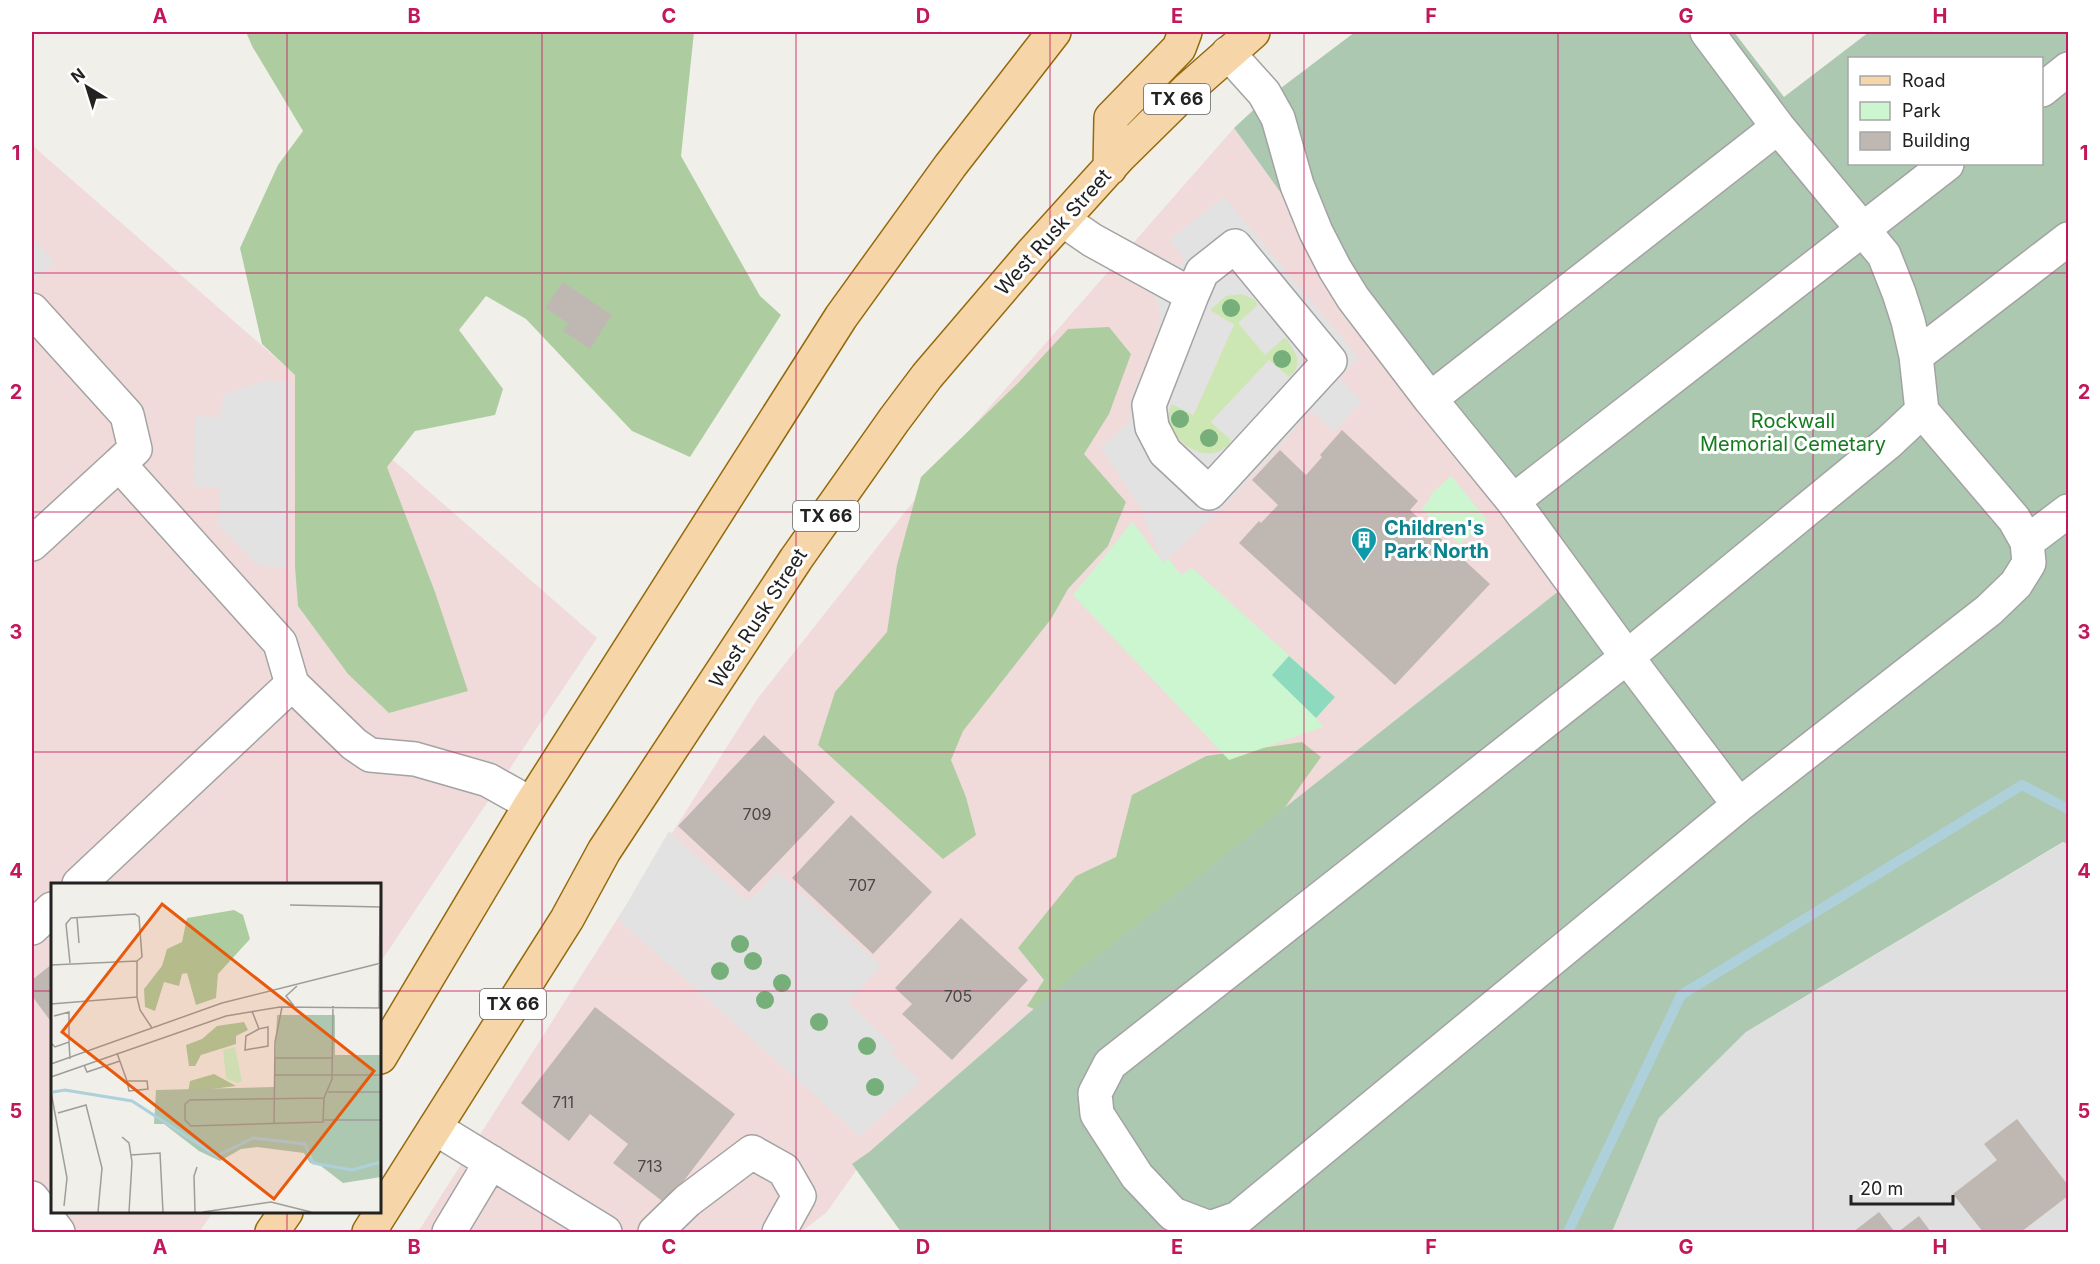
<svg xmlns="http://www.w3.org/2000/svg" width="2100" height="1264" font-family="Inter,sans-serif">
	<rect width="100%" height="100%" fill="#f1efe9"/>
	<!-- residential -->
	<path fill="#e0dfdf" d="M 2064,842 L 2068,844 L 2068,1232 L 1612,1232 L 1659,1118 L 1746,1032 Z"/>
	<!-- commercial -->
	<path fill="#f0dbda" d="M 1234,128 L 1565,586 L 1068,979 L 869,1152 L 827,1212 L 801,1232 L 418,1232 L 758,698 L 973,426 Z
		M 32,145 L 597,638 L 380,963 L 380,884 L 52,884 L 52,1212 L 213,1212 L 199,1232 L 32,1232 Z"/>
	<!-- grass -->
	<path fill="#cce7b4" d="M 1241,294 L 1254,299 L 1259,304 L 1239,323 L 1287,338 C 1296,350 1304,368 1289,377 L 1269,360 L 1211,422 L 1231,440 L 1230,444 C 1225,448 1220,452 1214,453 C 1189,458 1159,427 1172,404 L 1194,414 L 1234,325 L 1210,310 L 1225,296 Z"/>
	<!-- forest -->
	<path fill="#adcda1" d="M 246,32 L 694,32 L 681,156 L 760,296 L 781,315 L 690,457 L 632,431 L 526,319 L 486,296 L 459,330 L 503,389 L 495,415 L 415,431 L 387,467 L 435,592 L 468,691 L 389,713 L 348,674 L 298,606 L 295,567 L 295,375 L 262,344 L 240,248 L 278,165 L 303,131 L 252,46 Z
		M 1109,327 L 1131,354 L 1109,414 L 1084,454 L 1126,502 L 1108,546 L 1068,589 L 1051,619 L 963,731 L 951,760 L 966,797 L 976,835 L 943,859 L 818,745 L 835,692 L 887,632 L 897,565 L 921,477 L 1019,382 L 1068,329 Z
		M 1302,742 L 1321,757 L 1273,824 L 1061,1021 L 1027,1006 L 1044,980 L 1018,948 L 1076,876 L 1116,857 L 1132,795 L 1206,756 Z"/>
	<!-- cemetery -->
	<path fill="#acc8b1" fill-rule="evenodd" d="M 1355,32 L 1734,32 L 1784,97 L 1869,32 L 2068,32 L 2068,844 L 2063,842 L 1746,1032 L 1659,1118 L 1612,1232 L 901,1232 L 852,1164 L 869,1152 L 1068,979 L 1565,586 L 1234,128 L 1261,103 ZM 1850,58 L 2042,58 L 2042,164 L 1850,164 Z"/>
	<!-- park -->
	<path fill="#cbf6cf" d="M 1451,476 L 1487,520 L 1460,544 L 1421,509 L 1430,499 L 1431,494 Z
		M 1132,522 L 1163,562 L 1168,558 L 1181,575 L 1192,568 L 1335,697 L 1316,718 L 1323,727 L 1229,760 L 1073,595 Z"/>
	<!-- pitch -->
	<path fill="#8edabe" d="M 1289,656 L 1335,697 L 1316,718 L 1272,675 Z"/>
	<!-- parking -->
	<path fill="#e2e2e2" fill-rule="evenodd" d="M 1224,197 L 1359,358 L 1339,378 L 1362,401 L 1334,432 L 1311,411 L 1227,504 L 1163,563 L 1140,508 L 1101,447 L 1129,422 L 1131,399 L 1157,335 L 1160,316 L 1158,305 L 1154,297 L 1145,290 L 1164,258 L 1178,265 L 1186,262 L 1169,240 ZM 1241,294 L 1254,299 L 1258,305 L 1238,323 L 1265,355 L 1284,338 L 1287,339 L 1298,358 L 1296,371 L 1289,377 L 1269,360 L 1211,422 L 1231,440 L 1230,444 L 1220,451 L 1211,454 L 1201,453 L 1187,447 L 1176,436 L 1169,423 L 1168,411 L 1172,404 L 1193,415 L 1234,324 L 1211,313 L 1210,310 L 1226,296 Z
		M 32,237 L 54,262 L 33,281 L 32,279 Z
		M 264,381 L 290,381 L 288,567 L 259,566 L 216,522 L 219,515 L 220,490 L 217,488 L 193,486 L 195,416 L 219,417 L 222,412 L 223,395 Z
		M 669,831 L 745,899 L 753,898 L 777,871 L 881,966 L 848,1002 L 895,1048 L 891,1052 L 921,1081 L 860,1136 L 618,919 Z"/>
	<g fill="none" stroke-linecap="round" stroke-linejoin="round">
		<!-- stream -->
		<path stroke="#add0db" stroke-width="10" d="M 1568,1232 L 1681,995 L 2022,785 L 2068,809"/>
	</g>
	<!-- building -->
	<path fill="#bfb8b2" d="M 563,282 L 612,315 L 590,349 L 563,331 L 568,323 L 545,308 Z
		M 1342,430 L 1418,501 L 1410,510 L 1490,584 L 1395,685 L 1239,543 L 1259,521 L 1261,523 L 1278,505 L 1252,480 L 1280,450 L 1306,475 L 1322,457 L 1320,455 Z
		M 764,735 L 835,802 L 749,892 L 678,826 Z
		M 851,815 L 932,892 L 873,954 L 792,878 Z
		M 961,918 L 1028,980 L 952,1060 L 902,1014 L 912,1004 L 895,988 Z
		M 52,964 L 52,1023 L 32,996 L 32,980 Z
		M 595,1007 L 735,1114 L 666,1204 L 613,1163 L 628,1144 L 590,1114 L 569,1141 L 521,1103 Z
		M 2017,1119 L 2068,1185 L 2068,1196 L 2021,1232 L 1983,1232 L 1953,1194 L 1997,1160 L 1984,1144 Z
		M 1879,1212 L 1895,1232 L 1853,1232 Z
		M 1919,1216 L 1931,1232 L 1898,1232 Z"/>
	<g fill="none" stroke-linecap="round" stroke-linejoin="round">
		<defs>
			<path id="minor" d="M 1707,32 L 1778,127 L 1884,255 L 1899,293 L 1908,321 L 1916,356 L 1922,411 L 2014,519 L 2027,542 L 2029,563 L 2016,584 L 1989,610 L 1739,805 L 1238,1218 L 1210,1228 L 1173,1214 L 1137,1176 L 1097,1114 L 1095,1093 L 1110,1064 L 1627,657 L 1889,442 L 1922,411
				M 1228,53 L 1264,93 L 1278,118 L 1297,185 L 1316,232 L 1335,269 L 1353,298 L 1430,399 L 1513,501 L 1627,657 L 1739,805
				M 2042,90 L 2068,69
				M 1063,220 L 1092,240 L 1192,295 L 1202,272 L 1235,246 L 1330,361 L 1209,493 L 1165,452 L 1152,427 L 1149,405 L 1192,295
				M 32,310 L 127,415 L 135,449 L 119,464
				M 1916,356 L 2068,239
				M 1430,399 L 1778,127
				M 1513,501 L 1947,164
				M 2027,542 L 2068,511
				M 32,544 L 119,464 L 280,643 L 292,684
				M 79,884 L 292,684 L 354,744 L 370,755 L 415,759 L 488,780 L 531,804
				M 32,928 L 52,909
				M 435,1128 L 605,1232
				M 32,1198 L 58,1232
				M 449,1232 L 491,1162
				M 655,1232 L 687,1201 L 752,1152 L 784,1170 L 799,1196 L 779,1232"/>
			<path id="major" d="M 1110,168 L 1111,118 L 1179,48 L 1185,32
				M 380,1057 L 531,804 L 841,317 L 950,166 L 1054,32
				M 272,1232 L 286,1212
				M 369,1232 L 567,919 L 604,851 L 796,559 L 894,420 L 927,376 L 1033,252 L 1120,156 L 1187,90 L 1253,32"/>
		</defs>
		<!-- minor casing -->
		<use href="#minor" stroke="#a3a3a3" stroke-width="36"/>
		<!-- major casing -->
		<use href="#major" stroke="#94690b" stroke-width="36"/>
		<!-- minor -->
		<use href="#minor" stroke="#fff" stroke-width="33"/>
		<!-- major -->
		<use href="#major" stroke="#f6d6a9" stroke-width="33"/>
	</g>
	<!-- trees -->
	<g fill="#77af7a">
		<circle cx="1231" cy="308" r="9"/>
		<circle cx="1282" cy="359" r="9"/>
		<circle cx="1180" cy="419" r="9"/>
		<circle cx="1209" cy="438" r="9"/>
		<circle cx="740" cy="944" r="9"/>
		<circle cx="753" cy="961" r="9"/>
		<circle cx="720" cy="971" r="9"/>
		<circle cx="782" cy="983" r="9"/>
		<circle cx="765" cy="1000" r="9"/>
		<circle cx="819" cy="1022" r="9"/>
		<circle cx="867" cy="1046" r="9"/>
		<circle cx="875" cy="1087" r="9"/>
	</g>
	<!-- grid -->
	<path fill="none" stroke="#c2185b" stroke-width="1.5" stroke-opacity="0.55" d="M 287,32 L 287,884M 542,32 L 542,1232M 796,32 L 796,1232M 1050,32 L 1050,1232M 1304,32 L 1304,1232M 1558,32 L 1558,1232M 1813,32 L 1813,1232M 32,273 L 2068,273M 32,512 L 2068,512M 32,752 L 2068,752M 32,991 L 52,991M 380,991 L 2068,991M 287,1212 L 287,1232"/>
	<!-- icons -->
	<defs>
		<symbol id="building-pin" viewBox="-11 -11 22 30"><path d="M0 17L-7.5 6A9.5 9.5 0 1 1 7.5 6Z" fill="#0f9aa8" stroke="#fff"/><path d="M-4-6H4V6H1V3H-1V6H-4ZM-2.5-4.3h1.7v1.8h-1.7ZM.8-4.3h1.7v1.8H.8ZM-2.5-1h1.7V.8h-1.7ZM.8-1h1.7V.8H.8Z" fill="#fff"/></symbol>
	</defs>
	<g fill-rule="evenodd">
		<use href="#building-pin" x="1349" y="525" width="30" height="40"/>
	</g>
	<g text-anchor="middle" stroke-width="6" stroke-linejoin="round" paint-order="stroke">
		<!-- number labels -->
		<g font-size="16" fill="#494846">
			<text x="757" y="820">709</text>
			<text x="862" y="891">707</text>
			<text x="958" y="1002">705</text>
			<text x="563" y="1108">711</text>
			<text x="650" y="1172">713</text>
		</g>
		<!-- shield labels -->
		<g fill="#fff" stroke="#646464" stroke-width="1.5">
			<rect x="1144" y="84" width="66" height="30" rx="4.5"/>
			<rect x="793" y="501" width="66" height="30" rx="4.5"/>
			<rect x="480" y="989" width="66" height="30" rx="4.5"/>
		</g>
		<g font-size="18" font-weight="bold" fill="#222">
			<text x="1177" y="105">TX 66</text>
			<text x="826" y="522">TX 66</text>
			<text x="513" y="1010">TX 66</text>
		</g>
		<!-- street labels -->
		<g font-size="20" fill="#222" stroke="#fff">
			<text transform="translate(1053 232) rotate(-48)" y="7">West Rusk Street</text>
			<text transform="translate(758 618) rotate(-57)" y="7">West Rusk Street</text>
		</g>
		<!-- park labels -->
		<g font-size="20" fill="#147b1f" stroke="#fff">
			<text x="1793" y="428">Rockwall<tspan x="1793" dy="23">Memorial Cemetary</tspan></text>
		</g>
		<!-- culture labels -->
		<g font-size="20" font-weight="bold" fill="#0d838f" stroke="#fff" text-anchor="start">
			<text x="1384" y="535">Children's<tspan x="1384" dy="23">Park North</tspan></text>
		</g>
	</g>
	<!-- overview -->
	<g transform="translate(51 883)">
		<rect width="330" height="330" fill="#f1efe9"/>
		<path d="M 183,27 L 192,32 L 199,56 L 167,91 L 165,115 L 145,122 L 136,90 L 131,91 L 128,103 L 113,99 L 104,128 L 94,124 L 93,106 L 111,83 L 116,66 L 131,59 L 136,35 ZM 193,139 L 197,147 L 185,153 L 185,161 L 150,172 L 144,183 L 138,183 L 135,162 L 151,156 L 166,143 ZM 163,191 L 185,203 L 137,209 L 139,198 Z" fill="#adcda1"/>
		<path d="M 226,132 L 284,132 L 284,172 L 330,172 L 330,294 L 292,300 L 270,283 L 259,280 L 253,270 L 206,264 L 190,266 L 169,278 L 148,268 L 113,241 L 103,241 L 105,207 L 223,204 Z" fill="#acc8b1"/>
		<path d="M 184,164 L 191,198 L 187,200 L 175,196 L 172,167 Z" fill="#cbf6cf"/>
		<path fill="none" stroke="#add0db" stroke-width="3" d="M 2,209 L 14,207 L 81,218 L 166,273 L 202,255 L 254,261 L 262,280 L 301,287 L 330,279"/>
		<path fill="none" stroke="#9e9d99" stroke-width="1.5" d="M 239,22 L 330,24M 26,35 L 28,60M 19,80 L 15,41 L 20,35 L 84,31 L 88,34 L 91,74 L 86,78M 0,82 L 86,78 L 86,114M 0,121 L 86,114 L 89,127 L 101,145M 243,123 L 235,113 L 246,103M 328,125 L 329,24M 201,128 L 208,146 L 217,144 L 217,163 L 194,167 L 195,153 L 208,146M 3,133 L 18,129 L 18,159M 0,160 L 4,164 L 18,159 L 19,176M 66,170 L 76,198 L 96,198 L 97,206 L 78,208 L 76,198M 224,175 L 281,175M 0,181 L 171,120 L 330,80M 33,182 L 36,189 L 69,178M 224,192 L 330,192M 0,194 L 175,133 L 229,124 L 330,125M 0,209 L 16,295 L 13,323M 277,209 L 330,209M 273,215 L 139,217 L 134,221 L 134,237 L 140,243 L 272,239 L 273,215 L 281,196 L 282,123M 7,230 L 35,222 L 51,285 L 47,329M 273,237 L 330,237M 223,240 L 224,159 L 231,124M 71,254 L 78,260 L 81,279 L 78,329M 80,272 L 109,270 L 112,329M 144,329 L 143,293 L 146,284M 152,329 L 220,319 L 260,329"/>
		<path fill="#e8590c" fill-opacity="0.15" stroke="#e8590c" stroke-width="3" d="M 111,21 L 323,188 L 223,316 L 11,149 Z"/>
		<rect width="330" height="330" fill="none" stroke="#222" stroke-width="3"/>
	</g>
	<!-- border -->
	<rect width="2100" height="1264" fill="none" stroke="#ffffff" stroke-width="66"/>
	<!-- legend -->
	<rect x="1848" y="57" width="195" height="108" fill="#ffffff" stroke="#a7a7a7" stroke-width="1.5"/>
	<rect x="1860" y="76" width="30" height="9" fill="#f6d6a9" stroke="#a7a7a7" stroke-width="1.5"/>
	<text x="1902" y="87" font-size="18" fill="#222222">Road</text>
	<rect x="1860" y="102" width="30" height="18" fill="#cbf6cf" stroke="#a7a7a7" stroke-width="1.5"/>
	<text x="1902" y="117" font-size="18" fill="#222222">Park</text>
	<rect x="1860" y="132" width="30" height="18" fill="#bfb8b2" stroke="#a7a7a7" stroke-width="1.5"/>
	<text x="1902" y="147" font-size="18" fill="#222222">Building</text>
	<!-- north arrow -->
	<g transform="translate(87 87) rotate(322)" stroke="#ffffff" stroke-width="4.5" paint-order="stroke">
	<path d="M0-4.5L10 22L0 15L-10 22Z" fill="#222222"/>
	<text y="-9" font-size="16" font-weight="bold" text-anchor="middle" fill="#222222">N</text>
	</g>
	<!-- scale -->
	<path d="M1851 1195v9h102v-9" fill="none" stroke="#222222" stroke-width="3"/>
	<text x="1860" y="1195" font-size="18" fill="#222222" stroke="#ffffff" stroke-width="4.5" paint-order="stroke">20 m</text>
	<rect x="33" y="33" width="2034" height="1198" fill="none" stroke="#c2185b" stroke-width="2"/>
	<g font-size="20" text-anchor="middle" font-weight="bold" fill="#c2185b">
		<text x="160" y="23">A</text>
		<text x="414" y="23">B</text>
		<text x="669" y="23">C</text>
		<text x="923" y="23">D</text>
		<text x="1177" y="23">E</text>
		<text x="1431" y="23">F</text>
		<text x="1686" y="23">G</text>
		<text x="1940" y="23">H</text>
		<text x="16" y="160">1</text>
		<text x="2084" y="160">1</text>
		<text x="16" y="399">2</text>
		<text x="2084" y="399">2</text>
		<text x="16" y="639">3</text>
		<text x="2084" y="639">3</text>
		<text x="16" y="878">4</text>
		<text x="2084" y="878">4</text>
		<text x="16" y="1118">5</text>
		<text x="2084" y="1118">5</text>
		<text x="160" y="1254">A</text>
		<text x="414" y="1254">B</text>
		<text x="669" y="1254">C</text>
		<text x="923" y="1254">D</text>
		<text x="1177" y="1254">E</text>
		<text x="1431" y="1254">F</text>
		<text x="1686" y="1254">G</text>
		<text x="1940" y="1254">H</text>
	</g>
</svg>
